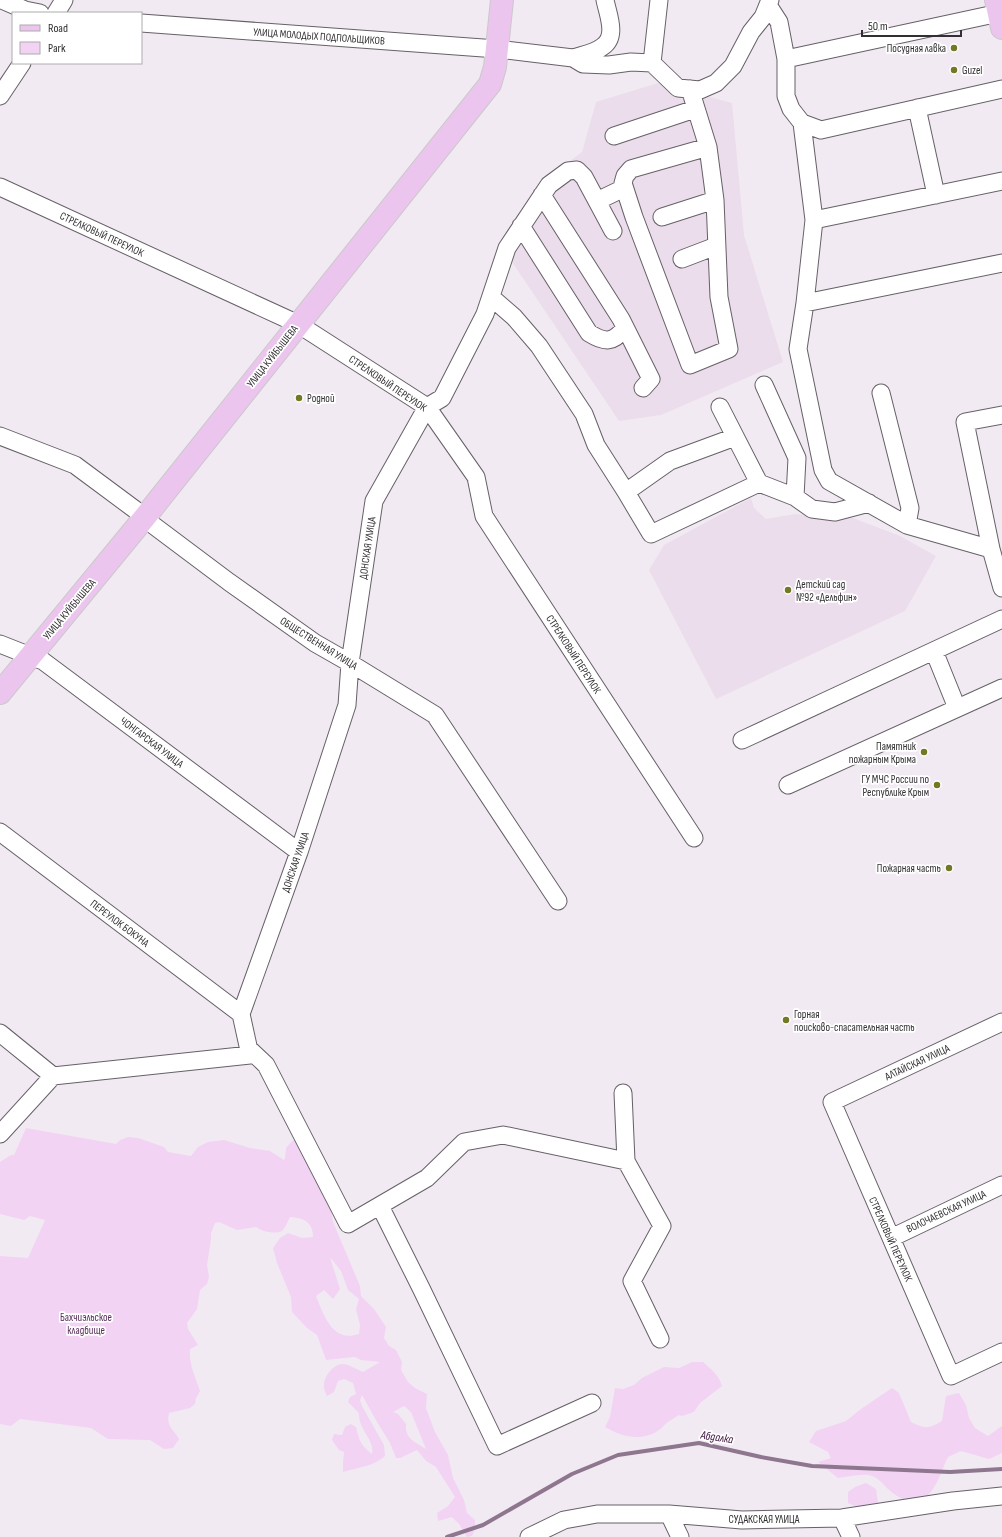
<svg xmlns="http://www.w3.org/2000/svg" width="1002" height="1537" font-family="'Sofia Sans Condensed',sans-serif">
	<rect width="100%" height="100%" fill="#f2eaf2"/>
	<!-- built -->
	<path fill="#ebddeb" d="M 658,83 L 732,103 L 744,235 L 783,362 L 661,415 L 619,421 L 500,244 L 536,187 L 582,152 L 596,102 Z
		M 751,498 L 754,508 L 766,519 L 795,514 L 853,518 L 900,536 L 936,556 L 905,611 L 716,699 L 649,570 L 664,545 Z"/>
	<!-- green -->
	<path fill="#f2d3f3" fill-rule="evenodd" d="M 26,1128 L 116,1144 L 120,1140 L 128,1137 L 138,1138 L 164,1147 L 168,1152 L 191,1156 L 198,1147 L 208,1142 L 224,1140 L 250,1148 L 270,1151 L 284,1160 L 285,1158 L 286,1148 L 293,1140 L 298,1141 L 329,1200 L 333,1222 L 360,1286 L 361,1296 L 374,1309 L 386,1327 L 384,1338 L 389,1346 L 396,1350 L 402,1362 L 401,1370 L 408,1382 L 415,1388 L 427,1394 L 426,1408 L 435,1432 L 448,1455 L 453,1478 L 464,1500 L 467,1513 L 475,1520 L 475,1529 L 472,1536 L 467,1537 L 459,1524 L 452,1517 L 438,1521 L 437,1513 L 448,1506 L 455,1497 L 436,1467 L 426,1461 L 417,1450 L 400,1458 L 396,1458 L 390,1443 L 377,1422 L 362,1395 L 360,1400 L 362,1406 L 384,1445 L 385,1456 C 374,1466 357,1468 343,1472 L 343,1463 L 344,1452 L 339,1450 L 332,1440 L 334,1434 L 342,1435 L 345,1427 L 351,1424 L 356,1427 C 359,1440 361,1446 372,1454 C 375,1439 358,1430 359,1413 L 348,1402 L 350,1397 L 356,1394 L 353,1383 L 344,1379 L 338,1381 L 334,1392 L 327,1396 C 326,1394 324,1390 324,1387 C 323,1378 332,1365 342,1364 C 349,1364 356,1369 363,1372 L 380,1362 L 361,1360 L 355,1357 L 326,1360 L 317,1335 L 307,1328 L 292,1312 L 291,1297 L 277,1263 L 273,1248 L 280,1238 L 288,1233 L 302,1238 L 313,1237 C 313,1222 304,1218 290,1217 C 283,1231 284,1234 268,1232 C 263,1231 261,1230 256,1227 L 237,1230 L 219,1222 L 215,1223 L 211,1233 L 211,1239 L 207,1265 L 209,1277 L 207,1284 L 200,1290 L 197,1309 L 187,1323 L 188,1329 L 198,1345 L 190,1349 C 189,1366 195,1375 200,1391 L 196,1398 L 195,1404 L 190,1408 L 169,1413 C 166,1427 173,1428 179,1439 L 173,1448 L 164,1449 L 150,1440 L 108,1439 L 91,1428 L 20,1419 L 11,1426 L 0,1424 L 0,1256 L 28,1258 L 45,1220 L 30,1216 L 24,1220 L 0,1214 L 0,1162 L 11,1155 L 14,1155 ZM 330,1257 L 341,1271 L 348,1290 L 359,1299 L 356,1309 L 360,1325 L 359,1334 C 332,1343 324,1315 316,1296 L 324,1290 L 333,1299 L 340,1289 ZM 404,1406 L 411,1412 L 426,1449 C 414,1441 405,1439 406,1424 L 398,1414 L 393,1412 Z
		M 692,1362 L 703,1362 C 711,1369 719,1375 722,1386 L 700,1403 L 694,1412 L 682,1416 L 679,1415 C 676,1417 672,1419 668,1422 C 665,1424 662,1428 659,1430 C 642,1442 622,1437 605,1427 L 610,1417 L 615,1388 L 623,1389 L 634,1385 L 642,1378 L 664,1367 L 679,1368 Z
		M 892,1388 L 899,1393 L 911,1422 C 926,1429 928,1429 942,1421 L 946,1396 L 959,1393 L 966,1405 L 969,1418 L 975,1428 L 988,1436 L 1002,1426 L 1002,1453 L 989,1459 L 961,1451 L 948,1457 C 940,1472 934,1503 912,1501 C 902,1500 896,1496 888,1489 C 882,1483 877,1476 868,1475 C 859,1474 847,1477 838,1478 L 818,1462 L 831,1458 L 828,1452 L 809,1442 L 816,1431 L 846,1421 L 861,1409 Z
		M 866,1483 L 876,1489 L 878,1503 L 872,1509 L 861,1509 L 848,1503 L 848,1492 L 855,1487 Z"/>
	<g fill="none" stroke-linecap="round" stroke-linejoin="round">
		<!-- stream -->
		<path stroke="#8e768e" stroke-width="4" d="M 447,1537 L 483,1525 L 572,1474 L 618,1455 L 699,1443 L 761,1457 L 812,1466 L 950,1472 L 1002,1469"/>
		<defs>
			<path id="minor" d="M 2,0 L 25,10 L 40,13
				M 768,5 L 779,22 L 786,59
				M 56,13 L 64,0
				M 999,13 L 786,59 L 786,96 L 791,109 L 802,123 L 821,130 L 1002,89
				M 141,23 L 497,49 L 573,58 L 583,64 L 609,65 L 631,62 L 652,63 L 678,88 L 700,90 L 716,83 L 733,66 L 751,32 L 763,17 L 770,0
				M 573,58 C 582,55 595,53 602,47 C 618,37 608,15 605,0
				M 652,63 L 659,0
				M 690,89 L 708,147 L 715,200 L 719,297 L 729,349 L 690,365 L 634,217 L 623,183 L 625,176 L 631,169 L 708,147
				M 0,96 L 22,63
				M 917,108 L 936,195
				M 802,123 L 814,220 L 1002,181
				M 614,136 L 695,109
				M 0,187 L 298,324 L 427,407 L 476,477 L 484,516 L 694,838
				M 542,195 L 621,319 L 651,379 L 643,388
				M 597,201 L 624,188
				M 662,217 L 715,200
				M 814,220 L 805,303 L 1002,263
				M 521,226 L 589,333 C 605,343 613,343 625,328
				M 682,259 L 716,246
				M 491,297 L 514,317 L 539,346 L 584,414 L 596,445 L 626,492 L 670,461 L 735,437
				M 805,303 L 798,349 L 823,470 L 829,481 L 907,525 L 991,549 L 965,422 L 1002,415
				M 764,385 L 797,458 L 795,497
				M 881,393 L 910,508 L 907,525
				M 720,407 L 759,483 L 795,497 L 812,509 L 835,512 L 869,503
				M 0,436 L 75,465 L 145,517 L 153,525 L 229,582 L 315,643 L 350,663 L 435,715 L 558,901
				M 626,492 L 651,534 L 759,483
				M 991,549 L 1002,588
				M 0,644 L 43,661 L 299,852
				M 934,651 L 957,708
				M 742,740 L 1002,619
				M 788,785 L 1002,688
				M 0,832 L 241,1014
				M 1002,1022 L 832,1102 L 951,1376 L 1002,1352
				M 0,1033 L 53,1076
				M 248,1048 L 266,1065 L 348,1224 L 427,1178 L 464,1142 L 503,1135 L 626,1161 L 623,1093
				M 0,1134 L 53,1076 L 250,1055 L 241,1014 L 299,852 L 347,705 L 350,663 L 374,501 L 427,407 L 442,398 L 485,314 L 507,248 L 549,185 L 568,171 L 577,170 L 584,177 L 613,231
				M 626,1161 L 662,1226 L 632,1281 L 660,1339
				M 380,1206 L 421,1288 L 497,1446 L 592,1403
				M 891,1238 L 1002,1185
				M 669,1514 L 680,1537
				M 842,1518 L 851,1537
				M 529,1537 L 564,1520 L 597,1514 L 669,1514 L 742,1520 L 842,1518 L 953,1501 L 1002,1496"/>
			<path id="major" d="M 996,0 L 1002,28
				M 0,693 L 145,517 L 490,84 L 495,67 L 502,0"/>
		</defs>
		<!-- minor casing -->
		<use href="#minor" stroke="#666067" stroke-width="19"/>
		<!-- major casing -->
		<use href="#major" stroke="#cac9ca" stroke-width="24"/>
		<!-- minor -->
		<use href="#minor" stroke="#fff" stroke-width="17"/>
		<!-- major -->
		<use href="#major" stroke="#ecc5ee" stroke-width="22"/>
	</g>
	<!-- markers -->
	<g fill="#717924" stroke="#fff" stroke-width="1.5">
		<circle cx="954" cy="48" r="4"/>
		<circle cx="954" cy="70" r="4"/>
		<circle cx="299" cy="398" r="4"/>
		<circle cx="788" cy="590" r="4"/>
		<circle cx="924" cy="752" r="4"/>
		<circle cx="937" cy="785" r="4"/>
		<circle cx="949" cy="868" r="4"/>
		<circle cx="786" cy="1020" r="4"/>
	</g>
	<g text-anchor="middle" stroke-width="3.5" stroke-linejoin="round" paint-order="stroke">
		<!-- street labels -->
		<g font-size="11" fill="#322f32" stroke="#fff">
			<text transform="translate(319 36) rotate(4)" y="4">УЛИЦА МОЛОДЫХ ПОДПОЛЬЩИКОВ</text>
			<text transform="translate(102 234) rotate(25)" y="4">СТРЕЛКОВЫЙ ПЕРЕУЛОК</text>
			<text transform="translate(272 356) rotate(-52)" y="4">УЛИЦА КУЙБЫШЕВА</text>
			<text transform="translate(388 383) rotate(34)" y="4">СТРЕЛКОВЫЙ ПЕРЕУЛОК</text>
			<text transform="translate(367 548) rotate(-82)" y="4">ДОНСКАЯ УЛИЦА</text>
			<text transform="translate(69 609) rotate(-50)" y="4">УЛИЦА КУЙБЫШЕВА</text>
			<text transform="translate(319 643) rotate(32)" y="4">ОБЩЕСТВЕННАЯ УЛИЦА</text>
			<text transform="translate(574 654) rotate(57)" y="4">СТРЕЛКОВЫЙ ПЕРЕУЛОК</text>
			<text transform="translate(152 742) rotate(37)" y="4">ЧОНГАРСКАЯ УЛИЦА</text>
			<text transform="translate(295 862) rotate(-71)" y="4">ДОНСКАЯ УЛИЦА</text>
			<text transform="translate(120 923) rotate(37)" y="4">ПЕРЕУЛОК БОКУНА</text>
			<text transform="translate(917 1062) rotate(-25)" y="4">АЛТАЙСКАЯ УЛИЦА</text>
			<text transform="translate(946 1211) rotate(-25)" y="4">ВОЛОЧАЕВСКАЯ УЛИЦА</text>
			<text transform="translate(891 1239) rotate(66)" y="4">СТРЕЛКОВЫЙ ПЕРЕУЛОК</text>
			<text x="764" y="1523">СУДАКСКАЯ УЛИЦА</text>
		</g>
		<!-- poi labels -->
		<g font-size="11" fill="#322f32" stroke="#fff" text-anchor="end">
			<text x="946" y="52">Посудная лавка</text>
			<text x="962" y="74" text-anchor="start">Guzel</text>
			<text x="307" y="402" text-anchor="start">Родной</text>
			<text x="796" y="588" text-anchor="start">Детский сад<tspan x="796" dy="13">№92 «Дельфин»</tspan></text>
			<text x="916" y="750">Памятник<tspan x="916" dy="13">пожарным Крыма</tspan></text>
			<text x="929" y="783">ГУ МЧС России по<tspan x="929" dy="13">Республике Крым</tspan></text>
			<text x="941" y="872">Пожарная часть</text>
			<text x="794" y="1018" text-anchor="start">Горная<tspan x="794" dy="13">поисково-спасательная часть</tspan></text>
		</g>
		<!-- park labels -->
		<g font-size="11" fill="#592e5c" stroke="#fff">
			<text x="86" y="1321">Бахчиэльское<tspan x="86" dy="13">кладбище</tspan></text>
		</g>
		<!-- water labels -->
		<g font-size="12" font-style="italic" fill="#401643" stroke="#fff">
			<text transform="translate(717 1437) rotate(9)" y="4">Абдалка</text>
		</g>
	</g>
	<!-- legend -->
	<rect x="12" y="12" width="130" height="52" fill="#ffffff" stroke="#adacad"/>
	<rect x="20" y="25" width="20" height="6" fill="#ecc5ee" stroke="#adacad"/>
	<text x="48" y="32" font-size="12" fill="#322f32">Road</text>
	<rect x="20" y="42" width="20" height="12" fill="#f2d3f3" stroke="#adacad"/>
	<text x="48" y="52" font-size="12" fill="#322f32">Park</text>
	<!-- scale -->
	<path d="M862 30v6h99v-6" fill="none" stroke="#322f32" stroke-width="2"/>
	<text x="868" y="30" font-size="12" fill="#322f32" stroke="#ffffff" stroke-width="3" paint-order="stroke">50 m</text>
</svg>
